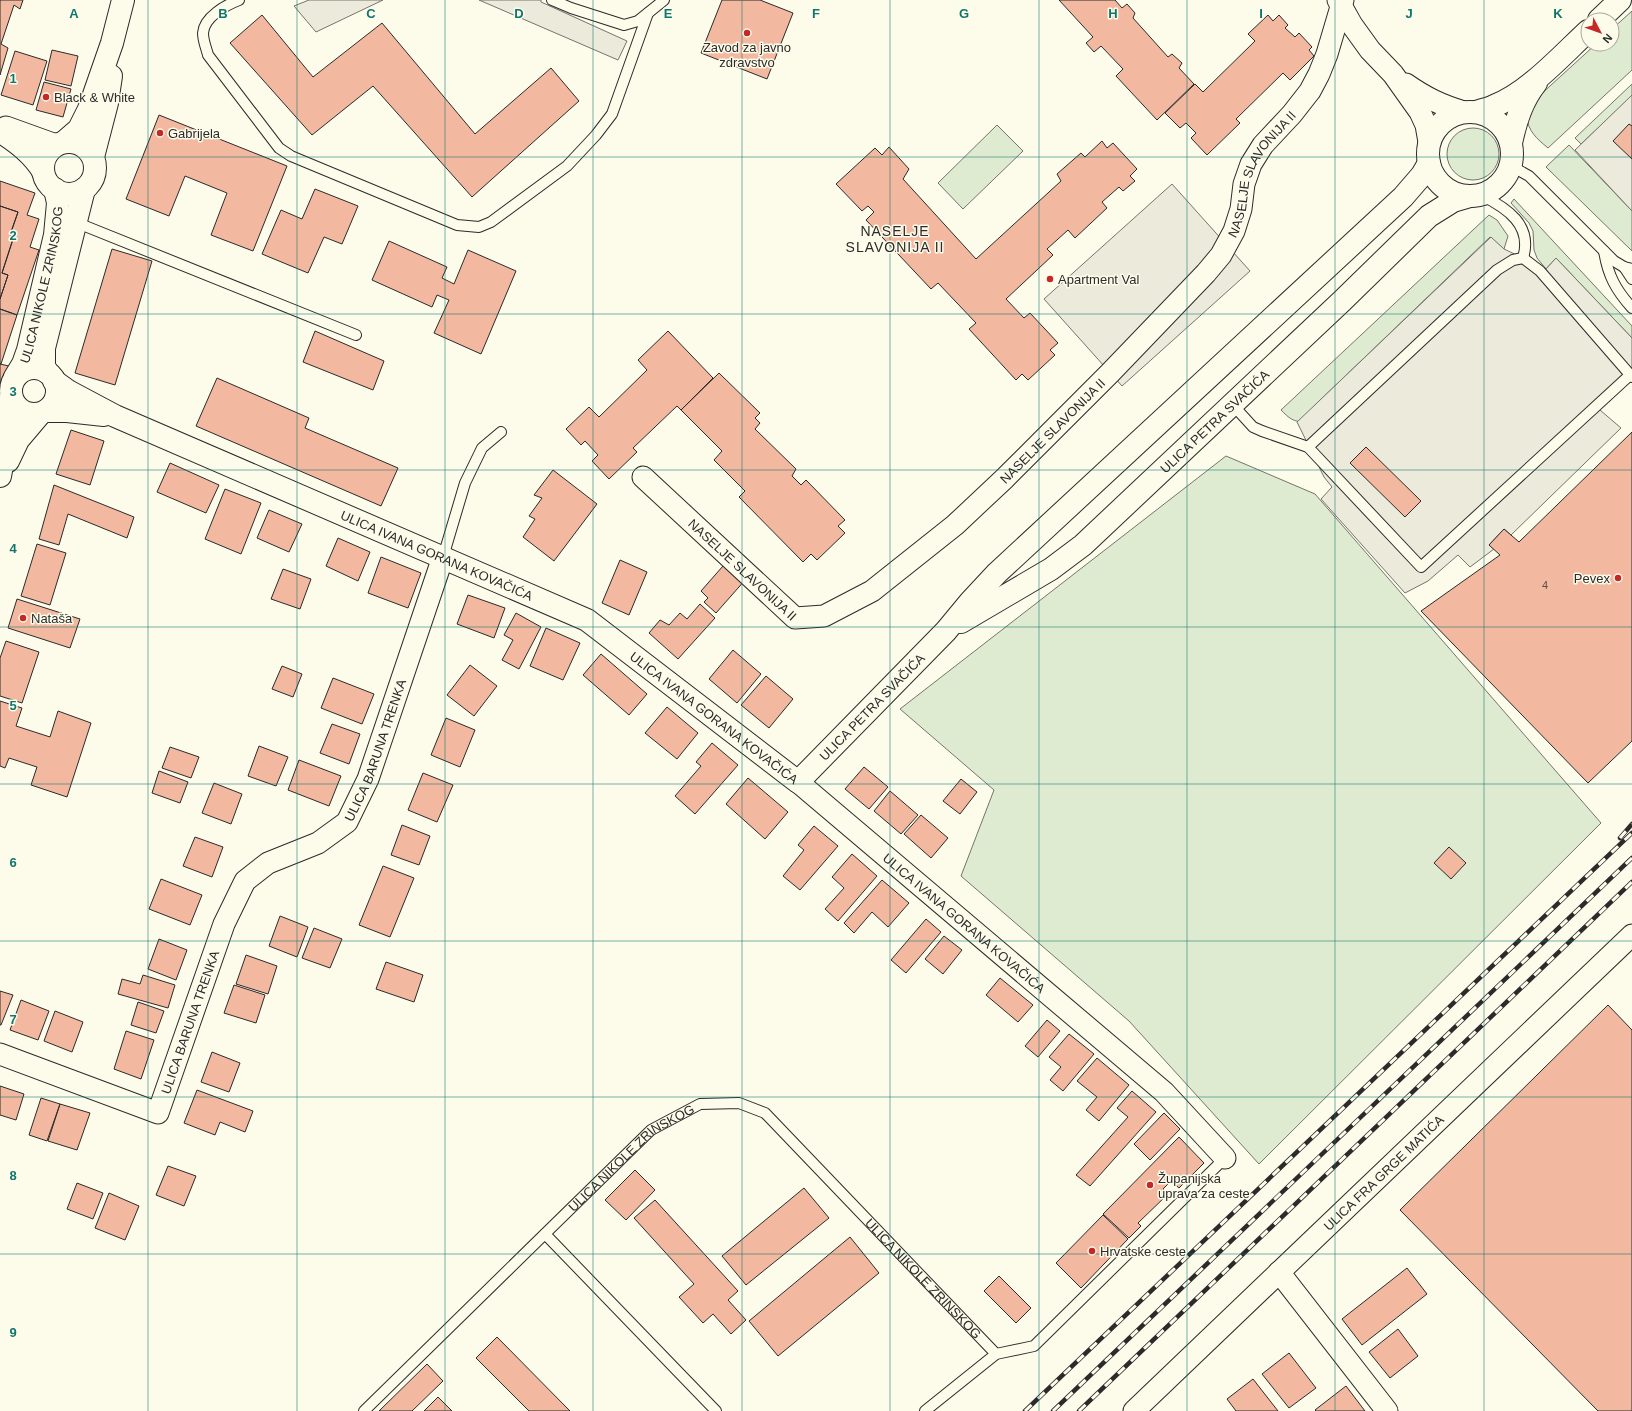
<svg xmlns="http://www.w3.org/2000/svg" width="1632" height="1411" font-family="Helvetica,sans-serif">
	<rect width="100%" height="100%" fill="#fdfbea"/>
	<!-- green -->
	<path fill="#deebd1" stroke="#74746e" d="M 1632,11 L 1632,70 L 1548,148 C 1536,138 1529,132 1526,116 L 1539,96 L 1596,44 L 1612,44 L 1612,29 Z
		M 1632,84 L 1632,96 L 1581,144 L 1575,138 Z
		M 997,125 L 1023,151 L 963,209 L 938,183 Z
		M1447 154a26 26 0 1 1 52 0a26 26 0 1 1-52 0Z
		M 1569,145 L 1632,211 L 1632,251 L 1546,167 Z
		M 1514,199 L 1632,326 L 1632,338 L 1556,258 L 1546,269 L 1537,258 L 1534,250 L 1533,231 L 1529,223 L 1511,203 Z
		M 1489,215 L 1497,220 L 1508,236 L 1504,249 L 1490,237 L 1314,406 L 1305,422 C 1293,422 1289,418 1281,410 Z
		M 1226,456 L 1315,494 L 1601,823 L 1259,1164 L 1129,1021 L 961,876 L 994,790 L 900,709 Z"/>
	<!-- parking -->
	<path fill="#eceadb" stroke="#74746e" d="M 309,0 L 383,0 L 316,32 L 294,6 Z
		M 479,0 L 541,0 L 541,2 L 627,41 L 618,60 Z
		M 1632,95 L 1632,211 L 1575,150 Z
		M 1172,184 L 1250,271 L 1122,386 L 1044,299 Z
		M 1491,237 L 1504,249 L 1546,269 L 1556,258 L 1632,338 L 1632,379 L 1600,410 L 1621,428 L 1511,535 L 1504,529 L 1489,545 L 1494,549 L 1470,567 L 1458,555 L 1428,581 L 1405,593 L 1321,499 L 1332,487 L 1324,477 L 1297,422 Z"/>
	<!-- building -->
	<path fill="#f2b8a0" stroke="#2b2b2b" d="M 0,0 L 23,0 L 20,9 L 14,5 L 1,44 L 8,48 L 0,75 Z
		M 722,0 L 760,0 L 793,13 L 767,79 L 701,53 Z
		M 1059,0 L 1115,0 L 1122,8 L 1127,4 L 1135,13 L 1133,18 L 1168,57 L 1172,54 L 1182,63 L 1179,68 L 1194,84 L 1157,120 L 1116,76 L 1123,69 L 1101,46 L 1094,52 L 1086,43 L 1093,37 Z
		M 262,15 L 313,77 L 382,23 L 475,134 L 551,68 L 579,101 L 472,197 L 373,86 L 312,135 L 230,43 Z
		M 1268,15 L 1273,21 L 1279,15 L 1288,25 L 1285,28 L 1295,37 L 1299,33 L 1312,47 L 1309,50 L 1314,56 L 1290,80 L 1283,73 L 1236,119 L 1240,123 L 1207,155 L 1191,138 L 1196,133 L 1186,123 L 1180,128 L 1165,113 L 1195,84 L 1203,92 L 1255,41 L 1248,34 Z
		M 52,50 L 78,56 L 71,86 L 45,80 Z
		M 15,51 L 47,61 L 33,105 L 1,95 Z
		M 44,82 L 71,89 L 63,117 L 36,110 Z
		M 159,115 L 287,166 L 253,251 L 211,235 L 227,193 L 185,176 L 169,216 L 126,199 Z
		M 1629,124 L 1632,126 L 1632,159 L 1613,141 Z
		M 1102,141 L 1107,148 L 1113,143 L 1137,169 L 1130,176 L 1135,181 L 1123,191 L 1119,187 L 1102,202 L 1107,208 L 1075,238 L 1068,230 L 1047,249 L 1053,255 L 1006,299 L 1024,318 L 1030,313 L 1058,343 L 1050,350 L 1055,355 L 1028,380 L 1022,374 L 1016,380 L 969,329 L 976,323 L 938,283 L 931,289 L 866,220 L 874,212 L 868,206 L 862,211 L 836,184 L 875,148 L 882,155 L 889,147 L 909,169 L 903,179 L 976,259 L 1061,181 L 1057,174 L 1081,153 L 1085,157 Z
		M 0,181 L 35,193 L 27,215 L 39,219 L 30,247 L 39,250 L 17,315 L 0,309 L 0,299 L 8,275 L 2,273 L 14,236 L 10,235 L 18,212 L 0,206 Z
		M 315,189 L 358,206 L 342,244 L 324,237 L 308,273 L 262,254 L 281,210 L 302,219 Z
		M 0,206 L 18,212 L 10,235 L 14,236 L 2,273 L 8,275 L 0,299 Z
		M 389,241 L 447,267 L 442,278 L 454,284 L 468,250 L 516,271 L 481,354 L 434,333 L 449,300 L 437,295 L 432,307 L 372,280 Z
		M 112,249 L 152,261 L 115,385 L 75,373 Z
		M 0,309 L 17,315 L 1,364 L 0,364 Z
		M 315,331 L 384,361 L 373,390 L 303,362 Z
		M 668,331 L 713,378 L 681,410 L 677,406 L 633,448 L 637,452 L 609,479 L 592,461 L 598,455 L 585,441 L 581,445 L 566,429 L 589,407 L 599,417 L 647,370 L 638,360 Z
		M 0,364 L 9,366 L 0,398 Z
		M 719,373 L 760,413 L 755,418 L 760,423 L 755,429 L 796,469 L 792,476 L 801,485 L 806,480 L 845,520 L 838,526 L 845,533 L 817,560 L 811,554 L 803,562 L 739,497 L 745,491 L 714,460 L 722,451 L 681,410 Z
		M 217,378 L 309,418 L 305,428 L 398,468 L 381,506 L 196,426 Z
		M 71,430 L 104,441 L 90,485 L 56,474 Z
		M 1632,432 L 1632,741 L 1588,783 L 1421,611 L 1500,555 L 1489,545 L 1504,529 L 1519,542 Z
		M 1366,447 L 1421,501 L 1405,517 L 1350,463 Z
		M 170,463 L 219,485 L 206,513 L 157,492 Z
		M 553,470 L 597,504 L 554,561 L 523,537 L 535,519 L 529,516 L 542,498 L 534,495 Z
		M 54,485 L 134,517 L 127,538 L 68,514 L 59,545 L 39,539 Z
		M 225,489 L 261,503 L 241,554 L 205,539 Z
		M 269,510 L 302,524 L 289,552 L 257,538 Z
		M 338,538 L 370,552 L 358,581 L 326,566 Z
		M 37,544 L 66,553 L 50,605 L 21,596 Z
		M 381,557 L 421,573 L 408,608 L 368,593 Z
		M 620,560 L 647,572 L 629,615 L 602,603 Z
		M 723,566 L 728,570 L 746,579 L 716,613 L 704,602 L 708,598 L 701,591 Z
		M 283,569 L 311,579 L 300,609 L 271,599 Z
		M 468,595 L 505,608 L 494,638 L 457,624 Z
		M 17,599 L 80,619 L 70,648 L 8,628 Z
		M 700,604 L 715,618 L 678,659 L 649,633 L 660,620 L 669,625 L 680,613 L 687,619 Z
		M 516,613 L 541,627 L 519,669 L 502,660 L 513,640 L 504,635 Z
		M 546,628 L 580,643 L 563,680 L 530,666 Z
		M 6,641 L 39,652 L 22,703 L 0,696 L 0,658 Z
		M 733,650 L 761,674 L 737,703 L 709,679 Z
		M 601,654 L 647,694 L 629,715 L 583,675 Z
		M 470,665 L 497,686 L 474,716 L 447,695 Z
		M 282,666 L 302,674 L 293,697 L 272,689 Z
		M 766,676 L 793,699 L 769,728 L 741,705 Z
		M 333,678 L 374,694 L 362,724 L 321,708 Z
		M 0,701 L 22,708 L 16,726 L 50,737 L 58,711 L 91,723 L 67,797 L 31,785 L 37,767 L 9,758 L 5,768 L 0,766 Z
		M 667,707 L 698,733 L 677,759 L 645,733 Z
		M 446,718 L 475,730 L 460,767 L 431,755 Z
		M 332,724 L 360,734 L 349,764 L 320,753 Z
		M 712,743 L 738,765 L 695,814 L 675,796 L 701,766 L 696,762 Z
		M 259,746 L 288,757 L 276,786 L 248,776 Z
		M 170,747 L 199,757 L 191,778 L 162,768 Z
		M 299,760 L 341,776 L 329,806 L 288,790 Z
		M 864,767 L 888,787 L 869,809 L 845,789 Z
		M 159,771 L 188,782 L 180,803 L 152,793 Z
		M 423,773 L 453,785 L 437,822 L 408,810 Z
		M 748,778 L 788,812 L 765,839 L 726,804 Z
		M 961,779 L 977,792 L 960,814 L 943,801 Z
		M 214,783 L 242,794 L 231,824 L 202,813 Z
		M 890,791 L 918,815 L 901,834 L 874,811 Z
		M 921,815 L 948,838 L 931,858 L 904,834 Z
		M 402,825 L 430,836 L 419,865 L 391,855 Z
		M 814,826 L 838,846 L 800,890 L 783,876 L 804,850 L 798,845 Z
		M 195,837 L 223,847 L 212,877 L 183,866 Z
		M 1449,847 L 1466,863 L 1451,879 L 1434,863 Z
		M 852,854 L 877,876 L 838,921 L 825,909 L 844,888 L 832,877 Z
		M 383,866 L 414,878 L 390,937 L 359,925 Z
		M 161,879 L 202,895 L 190,925 L 149,909 Z
		M 882,880 L 909,903 L 888,927 L 872,912 L 854,933 L 844,923 Z
		M 280,916 L 308,927 L 297,957 L 269,946 Z
		M 926,919 L 941,932 L 906,973 L 891,960 Z
		M 314,928 L 342,939 L 330,968 L 302,958 Z
		M 944,936 L 962,950 L 943,974 L 925,959 Z
		M 159,939 L 187,950 L 176,980 L 148,969 Z
		M 246,955 L 277,966 L 268,994 L 236,984 Z
		M 386,962 L 423,975 L 414,1002 L 376,989 Z
		M 143,975 L 175,985 L 168,1008 L 118,994 L 122,979 L 140,984 Z
		M 1000,978 L 1033,1005 L 1018,1022 L 986,995 Z
		M 234,985 L 265,995 L 256,1023 L 224,1013 Z
		M 0,991 L 13,995 L 1,1025 L 0,1025 Z
		M 21,1000 L 49,1011 L 38,1040 L 10,1030 Z
		M 138,1002 L 164,1011 L 156,1033 L 131,1025 Z
		M 1608,1005 L 1632,1030 L 1632,1411 L 1598,1411 L 1400,1210 Z
		M 55,1011 L 83,1022 L 72,1052 L 44,1041 Z
		M 1047,1020 L 1060,1031 L 1038,1057 L 1025,1046 Z
		M 126,1031 L 154,1040 L 141,1079 L 114,1069 Z
		M 1069,1034 L 1094,1054 L 1063,1091 L 1050,1080 L 1061,1067 L 1049,1057 Z
		M 212,1052 L 240,1063 L 229,1092 L 201,1082 Z
		M 1097,1058 L 1129,1085 L 1099,1121 L 1086,1110 L 1097,1097 L 1077,1081 Z
		M 0,1086 L 24,1094 L 16,1120 L 0,1115 Z
		M 197,1090 L 253,1111 L 245,1132 L 220,1122 L 215,1135 L 184,1123 Z
		M 1132,1091 L 1156,1112 L 1090,1186 L 1076,1175 L 1128,1117 L 1117,1108 Z
		M 41,1098 L 60,1104 L 47,1141 L 29,1135 Z
		M 60,1104 L 90,1113 L 77,1150 L 48,1141 Z
		M 1164,1113 L 1180,1129 L 1150,1160 L 1134,1144 Z
		M 1179,1137 L 1204,1163 L 1179,1188 L 1171,1181 L 1163,1189 L 1168,1194 L 1138,1223 L 1141,1226 L 1129,1238 L 1103,1214 Z
		M 168,1166 L 196,1176 L 184,1206 L 156,1195 Z
		M 635,1170 L 655,1190 L 626,1220 L 605,1200 Z
		M 77,1183 L 103,1193 L 93,1219 L 67,1209 Z
		M 804,1188 L 829,1218 L 746,1285 L 722,1256 Z
		M 109,1193 L 139,1206 L 125,1240 L 95,1228 Z
		M 655,1200 L 738,1291 L 728,1300 L 746,1320 L 731,1334 L 713,1314 L 703,1323 L 679,1297 L 694,1284 L 634,1218 Z
		M 1103,1215 L 1128,1239 L 1081,1288 L 1056,1263 Z
		M 850,1237 L 879,1273 L 778,1356 L 749,1321 Z
		M 1407,1268 L 1427,1294 L 1362,1345 L 1342,1319 Z
		M 999,1276 L 1031,1308 L 1016,1323 L 984,1291 Z
		M 1398,1329 L 1418,1356 L 1390,1378 L 1369,1352 Z
		M 497,1337 L 570,1411 L 529,1411 L 476,1358 Z
		M 1289,1353 L 1316,1388 L 1289,1408 L 1262,1374 Z
		M 427,1364 L 443,1381 L 412,1411 L 379,1411 Z
		M 1253,1379 L 1278,1411 L 1236,1411 L 1227,1399 Z
		M 1346,1386 L 1365,1411 L 1316,1411 L 1315,1410 Z
		M 438,1397 L 452,1411 L 424,1411 Z"/>
	<g fill="none" stroke-linecap="round" stroke-linejoin="round">
		<defs>
			<g id="service">
				<path d="M 239,0 C 226,5 204,17 203,33 C 203,41 206,47 208,55 L 279,148 L 291,156 L 457,225 L 479,227 L 491,222 L 567,166 L 596,135 L 612,114 L 648,13"/>
				<path d="M 552,0 L 571,8 L 624,25 L 638,21 L 664,0"/>
				<path d="M 1511,166 L 1529,176 L 1614,261 L 1624,267 L 1632,269"/>
				<path d="M 1481,195 C 1507,208 1533,225 1523,258"/>
				<path d="M 75,222 L 356,335"/>
				<path d="M 1604,251 C 1608,276 1616,290 1632,308"/>
				<path d="M 1624,267 L 1632,279"/>
				<path d="M 1232,404 L 1253,427 L 1262,431 L 1308,447 L 1421,567 L 1630,375"/>
				<path d="M 1308,447 L 1497,270 L 1513,260 L 1523,258 L 1540,271 L 1632,377"/>
				<path d="M 443,557 L 465,483 L 482,448 L 501,432"/>
				<path d="M 545,1234 L 716,1411"/>
				<path id="s1" d="M 364,1411 L 651,1130 L 700,1104 L 739,1103 L 765,1113 L 996,1354"/>
				<path d="M 925,1411 L 996,1354 L 1034,1346 L 1225,1158"/>
			</g>
			<g id="minor">
				<path d="M 1338,0 L 1352,25 L 1370,50 L 1393,74 L 1420,112 L 1426,125 L 1429,142"/>
				<path d="M 1406,84 C 1426,98 1441,105 1464,112"/>
				<path d="M 6,127 L 56,145"/>
				<path d="M 0,132 C 17,143 32,154 43,172"/>
				<path id="s2" d="M 643,477 L 795,618 L 824,616 L 872,591 L 955,525 L 1004,479 L 1110,373 L 1206,273 L 1221,255 L 1234,231 L 1241,209 L 1244,184 L 1251,164 L 1263,145 L 1292,114 L 1310,91 L 1319,74 L 1327,54 L 1343,0"/>
				<path id="s3" d="M 798,782 L 1164,1092 L 1225,1158"/>
				<path id="s4" d="M 0,1054 L 158,1113 L 224,924 L 245,881 L 268,863 L 318,843 L 347,822 L 368,779 L 443,557"/>
				<path d="M 1279,1272 L 1387,1411"/>
				<path id="s5" d="M 1134,1411 L 1632,935"/>
			</g>
			<g id="secondary">
				<path d="M 64,142 L 79,129 L 89,109 L 112,43 L 123,0"/>
				<circle cx="69" cy="168" r="26"/>
				<path d="M 93,157 L 107,103 L 111,76"/>
				<path d="M 47,372 L 44,366 L 44,348 L 84,189"/>
				<path id="s6" d="M 15,377 L 23,364 L 28,350 L 55,235 L 58,203 L 55,189"/>
			</g>
			<g id="primary">
				<path d="M 1599,20 L 1620,0"/>
				<circle cx="1470" cy="154" r="42"/>
				<path d="M 1476,112 C 1481,110 1488,109 1494,106 C 1528,93 1561,56 1588,31"/>
				<path d="M 1511,143 C 1516,120 1522,101 1536,83"/>
				<circle cx="34" cy="391" r="23"/>
				<path id="s7" d="M 54,381 L 68,391 L 115,416 L 587,620 L 798,782 L 946,631 L 970,602 L 997,573 L 1403,197 L 1422,175 L 1429,163"/>
				<path d="M 46,411 L 67,411 L 104,415"/>
				<path d="M 8,461 L 18,440 L 40,414"/>
				<path d="M 0,476 L 11,416 L 11,397"/>
				<path id="s8" d="M 961,622 L 1051,569 L 1083,545 L 1342,301 L 1429,216 L 1453,201 L 1470,196"/>
			</g>
		</defs>
		<!-- service casing -->
		<use href="#service" stroke="#2b2b2b" stroke-width="12"/>
		<!-- minor casing -->
		<use href="#minor" stroke="#2b2b2b" stroke-width="23"/>
		<!-- secondary casing -->
		<use href="#secondary" stroke="#2b2b2b" stroke-width="24"/>
		<!-- primary casing -->
		<use href="#primary" stroke="#2b2b2b" stroke-width="24"/>
		<!-- service -->
		<use href="#service" stroke="#fdfbea" stroke-width="10"/>
		<!-- minor -->
		<use href="#minor" stroke="#fdfbea" stroke-width="21"/>
		<!-- secondary -->
		<use href="#secondary" stroke="#fdfbea" stroke-width="22"/>
		<!-- primary -->
		<use href="#primary" stroke="#fdfbea" stroke-width="22"/>
		<defs>
			<path id="rail" d="M 1620,838 L 1632,824
				M 1025,1411 L 1632,833
				M 1053,1411 L 1632,858
				M 1079,1411 L 1632,882"/>
		</defs>
		<!-- rail casing -->
		<use href="#rail" stroke="#2b2b2b" stroke-width="4.5"/>
		<!-- rail -->
		<use href="#rail" stroke="#fdfbea" stroke-width="3" stroke-dasharray="9" stroke-linecap="butt"/>
	</g>
	<!-- grid -->
	<path fill="none" stroke="#0f766e" stroke-width="1" stroke-opacity="0.55" d="M 148,0 L 148,1411M 297,0 L 297,1411M 445,0 L 445,1411M 593,0 L 593,1411M 742,0 L 742,1411M 890,0 L 890,1411M 1039,0 L 1039,1411M 1187,0 L 1187,1411M 1335,0 L 1335,1411M 1484,0 L 1484,1411M 0,157 L 1632,157M 0,314 L 1632,314M 0,470 L 1632,470M 0,627 L 1632,627M 0,784 L 1632,784M 0,941 L 1632,941M 0,1097 L 1632,1097M 0,1254 L 1632,1254"/>
	<!-- markers -->
	<g fill="#c62828" stroke="#fdfbea" stroke-width="1.5">
		<circle cx="747" cy="33" r="4"/>
		<circle cx="46" cy="97" r="4"/>
		<circle cx="160" cy="133" r="4"/>
		<circle cx="1050" cy="279" r="4"/>
		<circle cx="1618" cy="578" r="4"/>
		<circle cx="23" cy="618" r="4"/>
		<circle cx="1150" cy="1185" r="4"/>
		<circle cx="1092" cy="1251" r="4"/>
	</g>
	<g text-anchor="middle" stroke-width="3" stroke-linejoin="round" paint-order="stroke">
		<!-- number labels -->
		<g font-size="11" fill="#5d4e48">
			<text x="1545" y="589">4</text>
		</g>
		<!-- poi labels -->
		<g font-size="13" fill="#2b2b2b" stroke="#fdfbea" text-anchor="start">
			<text x="747" y="52" text-anchor="middle">Zavod za javno<tspan x="747" dy="15">zdravstvo</tspan></text>
			<text x="54" y="102">Black &amp; White</text>
			<text x="168" y="138">Gabrijela</text>
			<text x="1058" y="284">Apartment Val</text>
			<text x="1610" y="583" text-anchor="end">Pevex</text>
			<text x="31" y="623">Nataša</text>
			<text x="1158" y="1183">Županijska<tspan x="1158" dy="15">uprava za ceste</tspan></text>
			<text x="1100" y="1256">Hrvatske ceste</text>
		</g>
		<!-- street labels -->
		<g font-size="13" fill="#2b2b2b" stroke="#fdfbea">
			<text dy="5" stroke="none"><textPath href="#s2" startOffset="868">NASELJE SLAVONIJA II</textPath></text>
			<text dy="5" stroke="none"><textPath href="#s6" startOffset="97">ULICA NIKOLE ZRINSKOG</textPath></text>
			<text dy="5" stroke="none"><textPath href="#s8" startOffset="325">ULICA PETRA SVAČIĆA</textPath></text>
			<text dy="5" stroke="none"><textPath href="#s2" startOffset="532">NASELJE SLAVONIJA II</textPath></text>
			<text dy="5" stroke="none"><textPath href="#s7" startOffset="421">ULICA IVANA GORANA KOVAČIĆA</textPath></text>
			<text dy="5" stroke="none"><textPath href="#s2" startOffset="136">NASELJE SLAVONIJA II</textPath></text>
			<text dy="5" stroke="none"><textPath href="#s7" startOffset="956">ULICA PETRA SVAČIĆA</textPath></text>
			<text dy="5" stroke="none"><textPath href="#s7" startOffset="745">ULICA IVANA GORANA KOVAČIĆA</textPath></text>
			<text dy="5" stroke="none"><textPath href="#s4" startOffset="613">ULICA BARUNA TRENKA</textPath></text>
			<text dy="5" stroke="none"><textPath href="#s3" startOffset="218">ULICA IVANA GORANA KOVAČIĆA</textPath></text>
			<text dy="5" stroke="none"><textPath href="#s4" startOffset="265">ULICA BARUNA TRENKA</textPath></text>
			<text dy="5" stroke="none"><textPath href="#s1" startOffset="369">ULICA NIKOLE ZRINSKOG</textPath></text>
			<text dy="5" stroke="none"><textPath href="#s5" startOffset="345">ULICA FRA GRGE MATIĆA</textPath></text>
			<text dy="5" stroke="none"><textPath href="#s1" startOffset="753">ULICA NIKOLE ZRINSKOG</textPath></text>
		</g>
		<!-- neighbourhood labels -->
		<g font-size="14" letter-spacing="1" fill="#2b2b2b" stroke="#fdfbea">
			<text x="895" y="236">NASELJE<tspan x="895" dy="16">SLAVONIJA II</tspan></text>
		</g>
	</g>
	<g font-size="13" text-anchor="middle" font-weight="bold" fill="#0f766e" stroke="#fdfbea" stroke-width="3" stroke-linejoin="round" paint-order="stroke">
		<text x="74" y="18">A</text>
		<text x="223" y="18">B</text>
		<text x="371" y="18">C</text>
		<text x="519" y="18">D</text>
		<text x="668" y="18">E</text>
		<text x="816" y="18">F</text>
		<text x="964" y="18">G</text>
		<text x="1113" y="18">H</text>
		<text x="1261" y="18">I</text>
		<text x="1409" y="18">J</text>
		<text x="1558" y="18">K</text>
		<text x="13" y="83">1</text>
		<text x="13" y="240">2</text>
		<text x="13" y="396">3</text>
		<text x="13" y="553">4</text>
		<text x="13" y="710">5</text>
		<text x="13" y="867">6</text>
		<text x="13" y="1024">7</text>
		<text x="13" y="1180">8</text>
		<text x="13" y="1337">9</text>
	</g>
	<!-- north arrow -->
	<g transform="translate(1600 32) rotate(131)"><circle r="19" fill="#fdfbea" stroke="#a9a89e"/>
	<path d="M0-3L7 15L0 10L-7 15Z" fill="#c62828"/>
	<text y="-6" font-size="11" font-weight="bold" text-anchor="middle" fill="#2b2b2b">N</text>
	</g>
</svg>
